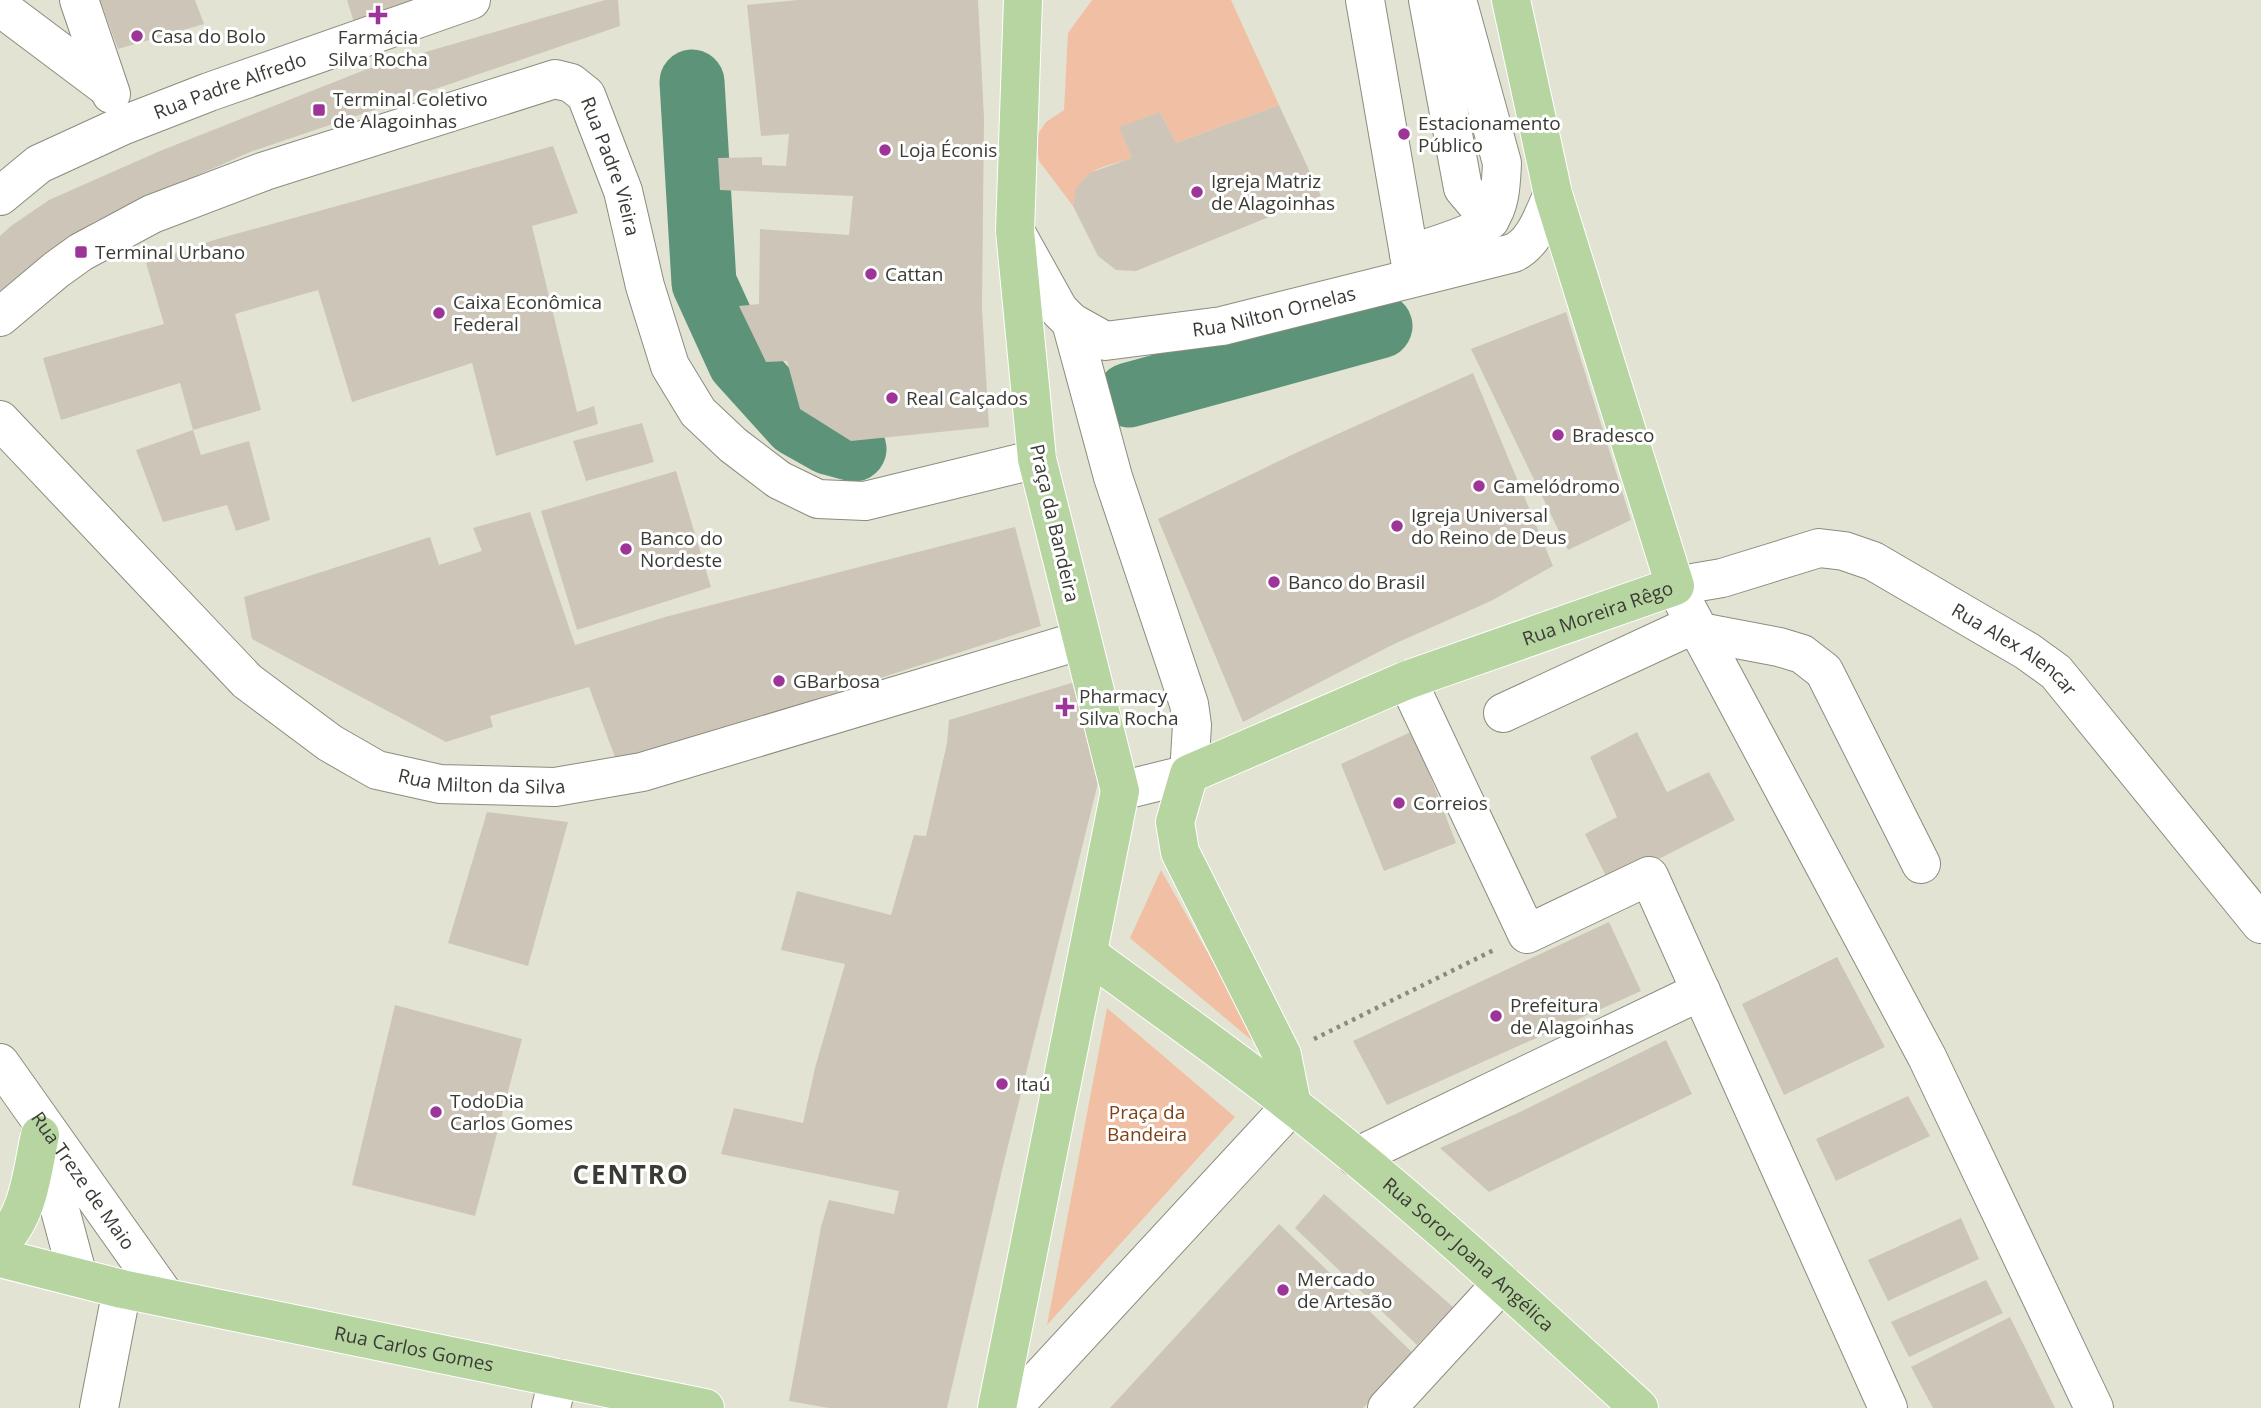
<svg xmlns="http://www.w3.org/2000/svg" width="2261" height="1408" font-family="'Open Sans',sans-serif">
	<rect width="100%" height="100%" fill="#e3e3d4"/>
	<!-- green -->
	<path fill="#f1c0a4" d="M 1092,0 L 1231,0 L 1279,105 L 1176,143 L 1160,112 L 1120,127 L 1132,158 C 1099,169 1079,168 1073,206 L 1039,161 L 1035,138 L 1046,122 L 1064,110 L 1068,33 Z
		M 1161,870 L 1262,1049 L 1130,938 Z
		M 1107,1008 L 1235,1117 L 1047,1325 Z"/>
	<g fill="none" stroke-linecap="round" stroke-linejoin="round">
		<!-- river -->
		<path stroke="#5d9378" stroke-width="65" d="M 692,82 L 704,283 L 740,362 L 796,424 L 828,442 L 854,449
			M 1129,395 L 1380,326"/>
	</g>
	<!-- building -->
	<path fill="#cdc5b8" d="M 100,0 L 195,0 L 204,24 L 118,49 Z
		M 347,0 L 452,0 L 356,29 Z
		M 605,0 L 618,0 L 620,26 L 250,152 L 95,221 L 0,291 L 0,236 L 11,226 L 49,200 L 160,151 L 367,69 Z
		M 798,0 L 978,0 L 984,118 L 982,308 L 989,427 L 851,441 L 800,409 L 787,361 L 766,362 L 739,306 L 759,304 L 760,229 L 849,235 L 853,196 L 720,190 L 718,158 L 762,157 L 762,165 L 786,166 L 789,134 L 761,136 L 747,5 Z
		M 1279,105 L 1321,196 L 1136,271 L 1116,270 L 1098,256 L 1073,206 L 1076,188 L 1089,173 L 1132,158 L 1119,127 L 1160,112 L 1176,143 Z
		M 553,146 L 578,213 L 532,226 L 577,412 L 594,406 L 598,424 L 496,456 L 472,363 L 352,402 L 318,290 L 235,314 L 261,410 L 193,430 L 201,455 L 249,441 L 270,520 L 236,531 L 227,505 L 163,522 L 136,450 L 193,430 L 180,383 L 61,420 L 43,358 L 164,324 L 146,263 L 214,240 Z
		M 1566,312 L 1631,520 L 1568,550 L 1471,349 Z
		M 1473,373 L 1553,566 L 1491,601 L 1394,644 L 1243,722 L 1158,519 L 1300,451 Z
		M 642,423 L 654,462 L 586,481 L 573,441 Z
		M 676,471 L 711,587 L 577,630 L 541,511 Z
		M 530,512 L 575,645 L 665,617 L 1015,527 L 1041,626 L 704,735 L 616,760 L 589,687 L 490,716 L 493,727 L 446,742 L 252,639 L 244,597 L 430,537 L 439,565 L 482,551 L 473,528 Z
		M 1078,681 L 1099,779 L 1003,1166 L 947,1408 L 829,1408 L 789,1401 L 821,1227 L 829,1200 L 894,1214 L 899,1191 L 721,1154 L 734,1108 L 803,1123 L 815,1068 L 845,964 L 781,950 L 797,891 L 891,915 L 914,835 L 926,836 L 947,743 L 949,720 Z
		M 1413,731 L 1456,843 L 1384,871 L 1341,764 Z
		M 1637,732 L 1667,792 L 1709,772 L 1735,820 L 1610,884 L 1585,834 L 1617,817 L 1590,757 Z
		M 487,812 L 568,822 L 528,966 L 448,943 Z
		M 1609,922 L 1641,991 L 1387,1105 L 1353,1041 Z
		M 1837,957 L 1885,1047 L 1784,1095 L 1742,1004 Z
		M 395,1005 L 522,1039 L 475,1216 L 352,1185 Z
		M 1666,1040 L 1692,1094 L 1489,1192 L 1440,1148 L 1520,1112 Z
		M 1908,1096 L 1930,1136 L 1836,1181 L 1816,1139 Z
		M 1324,1194 L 1453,1307 L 1417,1345 L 1295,1228 Z
		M 1961,1218 L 1979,1259 L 1888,1301 L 1868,1260 Z
		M 1279,1224 L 1415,1355 L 1363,1408 L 1110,1408 Z
		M 1986,1280 L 2003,1313 L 1909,1357 L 1891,1322 Z
		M 2010,1317 L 2055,1408 L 1933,1408 L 1911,1367 Z"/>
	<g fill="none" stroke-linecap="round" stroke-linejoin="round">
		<defs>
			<g id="minor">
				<path d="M 79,0 L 111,94"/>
				<path d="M 1365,0 L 1413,277"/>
				<path d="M 1428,0 L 1463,188 L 1490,220"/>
				<path d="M 0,7 L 108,88"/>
				<path id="s1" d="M 0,196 L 39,164 L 124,125 L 209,92 L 471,0"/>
				<path id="s2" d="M 1015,231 L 1059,310 L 1071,322 L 1105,341 L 1222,326 L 1513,253 C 1535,243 1543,215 1553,194"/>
				<path d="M 1409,254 C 1427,248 1478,234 1489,220 C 1501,205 1501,181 1502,163 L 1459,7 L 1452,0"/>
				<path id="s3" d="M 0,317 L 56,270 L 81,252 L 152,214 L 265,171 L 555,79 L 571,83 L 586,95 L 623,191 L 645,286 L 670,366 L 698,412 L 733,445 L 779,480 L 818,499 L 865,501 L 1037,459"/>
				<path d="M 1071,322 L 1113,477 L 1189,704 L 1192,725 L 1189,774 L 1120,791"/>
				<path id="s4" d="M 0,420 L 247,681 L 330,743 L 377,770 L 440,784 L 555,787 L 642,772 L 1082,640"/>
				<path d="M 1407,680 L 1527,934 L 1649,876 L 1888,1408"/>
				<path d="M 1503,713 L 1684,629 L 1779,647 L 1802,654 L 1824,671 L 1921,864"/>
				<path id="s5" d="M 0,1063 L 165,1296"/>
				<path d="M 40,1135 L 78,1277"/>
				<path d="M 1356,1157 L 1701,991"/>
				<path d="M 99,1408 L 122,1289"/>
				<path d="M 551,1408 L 558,1378"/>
				<path d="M 1012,1408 L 1292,1105"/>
				<path d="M 1387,1408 L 1502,1283"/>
				<path id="s6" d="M 2094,1408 L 1927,1057 L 1675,586 L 1722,578 L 1819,548 L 1844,551 L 1873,561 L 2027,651 L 2056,672 L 2261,924"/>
			</g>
			<g id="major">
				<path id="s7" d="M 1088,954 C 1156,1004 1226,1053 1292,1105 C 1413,1199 1526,1305 1639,1408"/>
				<path id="s8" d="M 1292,1105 L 1282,1055 L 1180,852 L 1175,822 L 1189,774 L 1407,680 L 1675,586 L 1553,194 L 1511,0"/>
				<path d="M 0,1243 C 29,1216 32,1172 40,1135"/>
				<path id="s9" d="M 0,1258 L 122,1289 L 705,1408"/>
				<path d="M 997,1408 L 1120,791 L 1037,459 L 1015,231 L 1023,0"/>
			</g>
		</defs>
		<!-- minor casing -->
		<use href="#minor" stroke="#8c8c7e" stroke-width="40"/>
		<!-- major casing -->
		<use href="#major" stroke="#fff" stroke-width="40"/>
		<!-- path -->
		<path stroke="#8a8a80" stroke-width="4.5" stroke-dasharray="3.5 5" stroke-linecap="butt" d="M 1314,1039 L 1494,950"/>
		<!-- minor -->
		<use href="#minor" stroke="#fff" stroke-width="38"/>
		<!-- major -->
		<use href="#major" stroke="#b6d5a1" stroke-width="38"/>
	</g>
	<!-- markers -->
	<g fill="#9d3599" stroke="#fff" stroke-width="2.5">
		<path d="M374.5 4.5h7v7h7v7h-7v7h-7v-7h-7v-7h7z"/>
		<circle cx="137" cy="36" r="7"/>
		<rect x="312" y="103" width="14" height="14" rx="3.5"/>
		<circle cx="1404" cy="134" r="7"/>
		<circle cx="885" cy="150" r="7"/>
		<circle cx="1197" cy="192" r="7"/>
		<rect x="74" y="245" width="14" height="14" rx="3.5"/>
		<circle cx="871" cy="274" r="7"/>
		<circle cx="439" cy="313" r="7"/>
		<circle cx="892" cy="398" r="7"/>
		<circle cx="1558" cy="435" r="7"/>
		<circle cx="1479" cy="486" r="7"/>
		<circle cx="1397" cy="526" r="7"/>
		<circle cx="626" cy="549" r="7"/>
		<circle cx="1274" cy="582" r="7"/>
		<circle cx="779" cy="681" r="7"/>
		<path d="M1061.5 696.5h7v7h7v7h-7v7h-7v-7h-7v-7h7z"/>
		<circle cx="1399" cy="803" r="7"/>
		<circle cx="1496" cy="1016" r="7"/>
		<circle cx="1002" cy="1084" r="7"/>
		<circle cx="436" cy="1112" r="7"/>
		<circle cx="1283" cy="1290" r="7"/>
	</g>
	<g text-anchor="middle" stroke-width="6" stroke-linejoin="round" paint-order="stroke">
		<!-- poi labels -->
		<g font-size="19" fill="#3b3b35" stroke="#fff" text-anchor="start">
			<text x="151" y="43">Casa do Bolo</text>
			<text x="378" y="44" text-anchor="middle">Farmácia<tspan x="378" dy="22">Silva Rocha</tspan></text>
			<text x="333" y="106">Terminal Coletivo<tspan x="333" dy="22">de Alagoinhas</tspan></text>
			<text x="1418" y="130">Estacionamento<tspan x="1418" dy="22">Público</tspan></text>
			<text x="899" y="157">Loja Éconis</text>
			<text x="1211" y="188">Igreja Matriz<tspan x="1211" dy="22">de Alagoinhas</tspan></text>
			<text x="95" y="259">Terminal Urbano</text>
			<text x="885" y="281">Cattan</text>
			<text x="453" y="309">Caixa Econômica<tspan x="453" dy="22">Federal</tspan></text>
			<text x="906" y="405">Real Calçados</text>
			<text x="1572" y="442">Bradesco</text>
			<text x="1493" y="493">Camelódromo</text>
			<text x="1411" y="522">Igreja Universal<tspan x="1411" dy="22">do Reino de Deus</tspan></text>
			<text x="640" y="545">Banco do<tspan x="640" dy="22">Nordeste</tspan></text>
			<text x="1288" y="589">Banco do Brasil</text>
			<text x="793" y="688">GBarbosa</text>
			<text x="1079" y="703">Pharmacy<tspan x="1079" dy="22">Silva Rocha</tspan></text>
			<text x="1413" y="810">Correios</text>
			<text x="1510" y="1012">Prefeitura<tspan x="1510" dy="22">de Alagoinhas</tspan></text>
			<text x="1016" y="1091">Itaú</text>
			<text x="450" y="1108">TodoDia<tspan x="450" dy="22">Carlos Gomes</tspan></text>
			<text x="1297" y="1286">Mercado<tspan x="1297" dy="22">de Artesão</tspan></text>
		</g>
		<!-- street labels -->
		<g font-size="19" fill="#3b3b35" stroke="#fff">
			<text dy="7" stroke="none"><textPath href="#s1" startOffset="257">Rua Padre Alfredo</textPath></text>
			<text dy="7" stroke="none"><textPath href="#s3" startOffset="721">Rua Padre Vieira</textPath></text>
			<text dy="7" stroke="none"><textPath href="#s2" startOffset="318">Rua Nilton Ornelas</textPath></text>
			<text transform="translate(1055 523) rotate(77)" y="7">Praça da Bandeira</text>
			<text dy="7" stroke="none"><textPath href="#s8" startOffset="798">Rua Moreira Rêgo</textPath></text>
			<text dy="7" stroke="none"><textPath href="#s6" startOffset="1295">Rua Alex Alencar</textPath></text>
			<text dy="7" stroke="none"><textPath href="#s4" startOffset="623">Rua Milton da Silva</textPath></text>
			<text dy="7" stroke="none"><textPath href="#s5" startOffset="144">Rua Treze de Maio</textPath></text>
			<text dy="7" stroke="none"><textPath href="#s7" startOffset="485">Rua Soror Joana Angélica</textPath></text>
			<text dy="7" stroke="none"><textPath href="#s9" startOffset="424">Rua Carlos Gomes</textPath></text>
		</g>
		<!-- park labels -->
		<g font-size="19" fill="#7f4115" stroke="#fff">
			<text x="1147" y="1119">Praça da<tspan x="1147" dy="22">Bandeira</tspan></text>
		</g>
		<!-- district labels -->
		<g font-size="26" font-weight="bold" letter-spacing="2" fill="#3b3b35" stroke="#fff">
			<text x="631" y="1184">CENTRO</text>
		</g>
	</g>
</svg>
